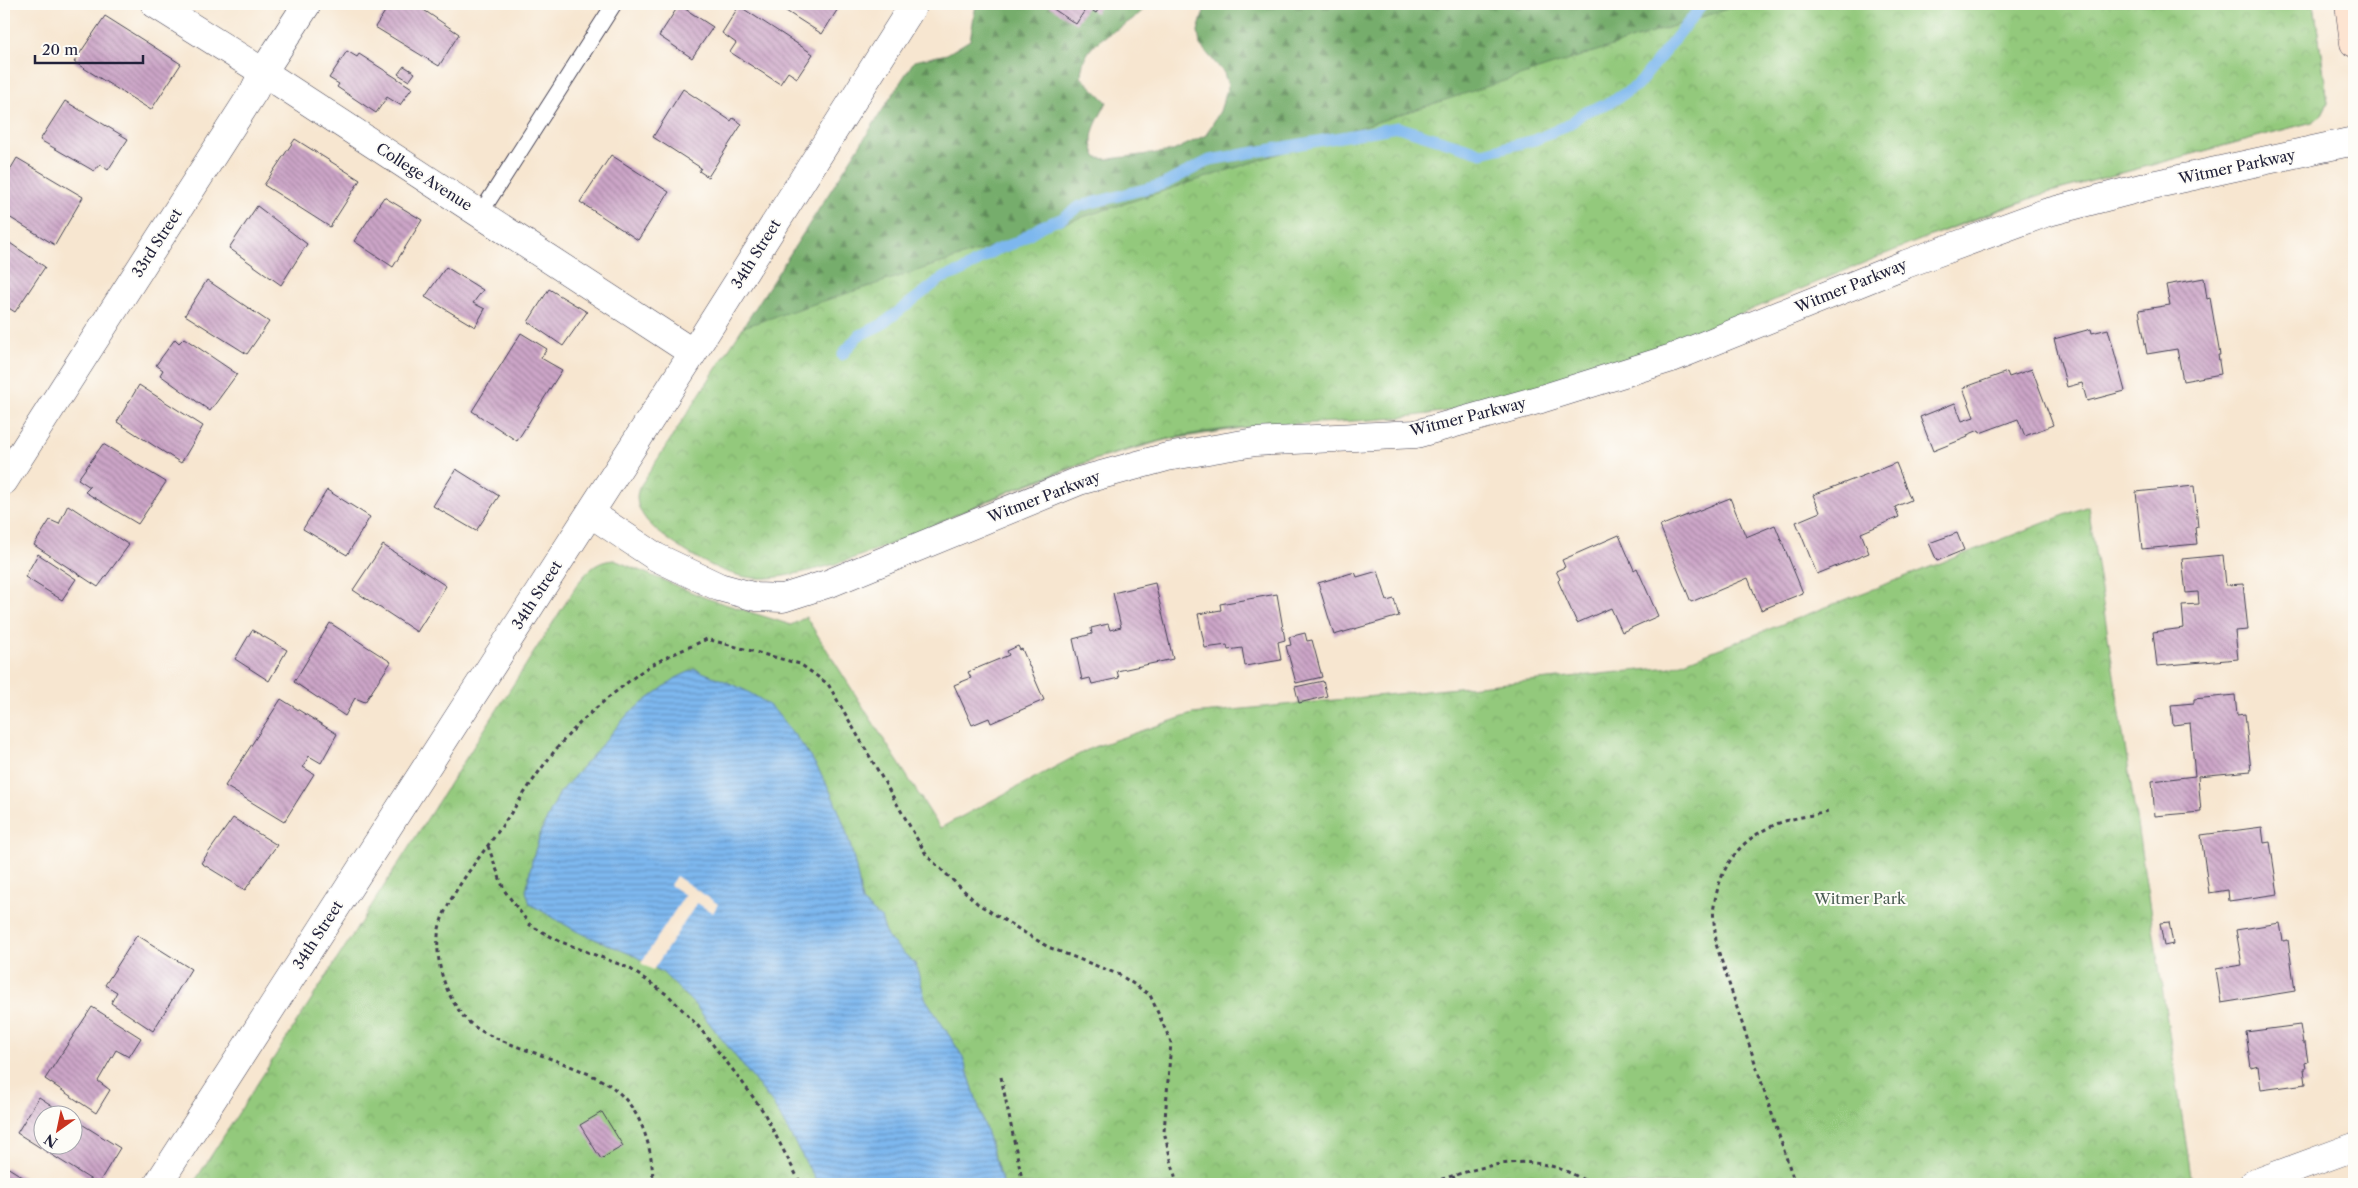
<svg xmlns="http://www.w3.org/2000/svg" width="2358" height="1188" font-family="'Libre Caslon Text',serif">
	<defs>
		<pattern id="forest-firs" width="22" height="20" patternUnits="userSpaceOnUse" patternTransform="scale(1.25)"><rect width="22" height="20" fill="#76ad6c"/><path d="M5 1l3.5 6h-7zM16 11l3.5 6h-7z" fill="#608c5a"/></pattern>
		<pattern id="park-crowns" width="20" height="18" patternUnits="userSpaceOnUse" patternTransform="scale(1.25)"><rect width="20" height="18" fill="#93c97c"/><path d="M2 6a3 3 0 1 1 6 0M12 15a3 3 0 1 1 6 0" fill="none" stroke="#7eac6c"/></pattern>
		<pattern id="water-rules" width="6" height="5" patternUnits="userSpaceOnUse" patternTransform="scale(1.25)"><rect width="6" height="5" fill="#7db7ee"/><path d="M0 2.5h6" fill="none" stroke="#6694c2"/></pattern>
		<pattern id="building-back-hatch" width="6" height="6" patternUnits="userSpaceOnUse" patternTransform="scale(1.25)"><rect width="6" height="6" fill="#cca5c7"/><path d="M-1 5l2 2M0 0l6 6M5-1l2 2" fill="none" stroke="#a586a3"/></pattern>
	</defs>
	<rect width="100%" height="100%" fill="#fdfcf7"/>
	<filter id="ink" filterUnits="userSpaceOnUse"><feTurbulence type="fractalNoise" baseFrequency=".02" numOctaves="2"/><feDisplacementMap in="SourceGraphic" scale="10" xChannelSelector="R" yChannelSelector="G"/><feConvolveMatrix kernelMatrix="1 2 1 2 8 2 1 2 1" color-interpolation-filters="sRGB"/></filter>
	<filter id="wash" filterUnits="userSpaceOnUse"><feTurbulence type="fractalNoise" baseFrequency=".0096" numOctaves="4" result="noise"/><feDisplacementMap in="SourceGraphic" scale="20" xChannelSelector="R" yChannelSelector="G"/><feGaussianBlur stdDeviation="1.12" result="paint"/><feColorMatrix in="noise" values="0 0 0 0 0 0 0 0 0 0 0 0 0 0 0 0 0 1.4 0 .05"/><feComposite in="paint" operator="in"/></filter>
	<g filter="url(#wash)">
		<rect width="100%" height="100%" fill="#f7e6d0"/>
		<!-- forest -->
		<path fill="url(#forest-firs)" stroke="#4c6854" d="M 976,4 L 1148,4 C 1128,33 1082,33 1081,77 L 1107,102 C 1097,123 1085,136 1097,158 L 1109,159 L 1173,151 L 1206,135 L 1220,111 L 1228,86 L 1224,73 L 1200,45 L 1198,31 L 1206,4 L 2314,4 L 2328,103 L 2322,115 L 2312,122 L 2043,194 L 1901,247 L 1669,343 L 1429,414 L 1261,425 L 1165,440 L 1094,460 L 1013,490 L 887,546 L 742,360 L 743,327 L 914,61 L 947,54 L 970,40 Z"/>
		<!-- park -->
		<path fill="url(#park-crowns)" stroke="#5a765c" d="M 1742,4 L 2314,4 L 2328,103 L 2322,115 L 2312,122 L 2043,194 C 1942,229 1844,271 1746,312 C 1678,340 1610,369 1539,388 C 1503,397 1465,409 1428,414 C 1340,427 1250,419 1163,440 C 1112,453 1060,470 1012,490 C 941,519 875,558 799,573 C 785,576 770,579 754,578 C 724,576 689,555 665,537 C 650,526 631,508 639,488 L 743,327 Z
			M 2088,506 L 2192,1182 L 2185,1184 L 193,1184 L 579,582 C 589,569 598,561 614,560 L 706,598 L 791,625 L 806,617 L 940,828 L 1091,748 L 1192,714 L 1671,667 Z"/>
		<!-- water -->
		<path fill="url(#water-rules)" stroke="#506c94" d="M 695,669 C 719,679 746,688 767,704 C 775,709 781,719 787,726 C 831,776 853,837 862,902 L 881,918 L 887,937 L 916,965 L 925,998 L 963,1057 L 1003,1184 L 818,1184 L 773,1104 L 695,1005 L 663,973 L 635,956 L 576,931 L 530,904 L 526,891 L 532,861 L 541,831 L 559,794 L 629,713 L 676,678 Z"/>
		<!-- pier -->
		<path fill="#f7e6d0" d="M 676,876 L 718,904 L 713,913 L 697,903 L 653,970 L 641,963 L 685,895 L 670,885 Z"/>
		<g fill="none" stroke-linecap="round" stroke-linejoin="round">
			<!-- stream -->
			<path stroke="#7db7ee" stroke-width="11" d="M 842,355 L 858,336 L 881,325 L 942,278 L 962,271 L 996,250 L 1015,243 L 1042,226 L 1061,219 L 1080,206 L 1164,184 L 1210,160 L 1398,127 L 1482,153 L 1535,140 L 1570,124 L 1583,113 L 1611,102 L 1638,85 L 1703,4"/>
		</g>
		<g id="blocks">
			<!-- building -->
			<path fill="url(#building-back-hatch)" d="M 390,4 L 415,4 L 459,34 L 439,66 L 375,27 Z
				M 775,4 L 841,4 L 822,34 Z
				M 1046,4 L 1102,4 L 1096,13 L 1087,7 L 1076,24 Z
				M 679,5 L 713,27 L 692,58 L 659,36 Z
				M 739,6 L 813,54 L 797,78 L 788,72 L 780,84 L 730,52 L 736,43 L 722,33 Z
				M 105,16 L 181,64 L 151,110 L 74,62 Z
				M 347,51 L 357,57 L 359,54 L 412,88 L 400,105 L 387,97 L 376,113 L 337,87 L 339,84 L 329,78 Z
				M 404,66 L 415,73 L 409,81 L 398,74 Z
				M 683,89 L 731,121 L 733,118 L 742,124 L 708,177 L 699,171 L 701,168 L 653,137 Z
				M 65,101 L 128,139 L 108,170 L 100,164 L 94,171 L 40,140 Z
				M 295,139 L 360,180 L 330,227 L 264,185 Z
				M 611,155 L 669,192 L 638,240 L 580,202 Z
				M 17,158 L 83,197 L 55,245 L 4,214 L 4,180 Z
				M 384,197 L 422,220 L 393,267 L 354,241 Z
				M 257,206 L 307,244 L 281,285 L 229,248 Z
				M 4,239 L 45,267 L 15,312 L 4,305 Z
				M 446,267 L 483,290 L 473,303 L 485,309 L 475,327 L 425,297 Z
				M 2204,278 L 2207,299 L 2210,298 L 2220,355 L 2218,355 L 2221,374 L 2183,381 L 2177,349 L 2147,354 L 2139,310 L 2170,305 L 2166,285 Z
				M 207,280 L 269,322 L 247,354 L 185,315 Z
				M 549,289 L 587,312 L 563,346 L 528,322 Z
				M 2091,329 L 2092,333 L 2108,329 L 2125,391 L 2087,401 L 2082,383 L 2067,387 L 2054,339 Z
				M 521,333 L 547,349 L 541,358 L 562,370 L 517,441 L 472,411 Z
				M 184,338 L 237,374 L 210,411 L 160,375 L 163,370 L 156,365 L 175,339 L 179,343 Z
				M 2032,369 L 2053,425 L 2025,436 L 2018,419 L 1980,433 L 1979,430 L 1967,435 L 1968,437 L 1933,451 L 1920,417 L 1955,403 L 1962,421 L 1974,417 L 1963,388 L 2007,372 L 2009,377 Z
				M 139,385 L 203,426 L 181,463 L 117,422 Z
				M 103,444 L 166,482 L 138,524 L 85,492 L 90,487 L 78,479 Z
				M 1896,463 L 1911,500 L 1895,507 L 1899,517 L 1861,533 L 1869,553 L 1817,574 L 1796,522 L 1820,512 L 1813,495 Z
				M 456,469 L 499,496 L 476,531 L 433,506 Z
				M 2194,486 L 2198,527 L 2195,528 L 2197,544 L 2142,549 L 2136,492 Z
				M 327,490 L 370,517 L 347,555 L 303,529 Z
				M 1730,498 L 1746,537 L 1775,525 L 1803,593 L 1761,610 L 1748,578 L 1691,602 L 1660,526 Z
				M 68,505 L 129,545 L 98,587 L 34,545 L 50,520 L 59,524 Z
				M 1957,533 L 1964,550 L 1937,561 L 1929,543 Z
				M 1619,535 L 1634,570 L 1637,568 L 1658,616 L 1622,632 L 1611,608 L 1577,623 L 1558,581 L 1560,579 L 1556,571 L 1565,567 L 1562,560 Z
				M 383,545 L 446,586 L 417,632 L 353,590 Z
				M 38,554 L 76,579 L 62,600 L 25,577 Z
				M 2223,555 L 2226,585 L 2243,584 L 2248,630 L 2235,631 L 2238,659 L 2157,666 L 2153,632 L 2184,628 L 2182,605 L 2199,604 L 2198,592 L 2186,593 L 2182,559 Z
				M 1378,571 L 1387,601 L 1394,599 L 1399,616 L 1334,635 L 1318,583 L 1355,572 L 1357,577 Z
				M 1155,583 L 1173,659 L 1117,671 L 1119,678 L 1092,684 L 1090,678 L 1082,680 L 1073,639 L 1092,634 L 1091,628 L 1108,624 L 1110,630 L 1121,627 L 1113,593 Z
				M 1277,594 L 1285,640 L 1278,642 L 1281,660 L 1245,666 L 1242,648 L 1228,650 L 1227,645 L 1205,648 L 1198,614 L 1221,610 L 1220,604 Z
				M 330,623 L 391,662 L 365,702 L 355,698 L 345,716 L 294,682 Z
				M 252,630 L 287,650 L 269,681 L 235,659 Z
				M 1305,633 L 1307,641 L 1312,640 L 1322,677 L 1296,683 L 1286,646 L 1291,645 L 1289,637 Z
				M 1018,646 L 1020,650 L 1022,649 L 1044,700 L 991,723 L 989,718 L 972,725 L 954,685 L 971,678 L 968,672 L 1009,655 L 1007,651 Z
				M 1323,681 L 1327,696 L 1299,703 L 1295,687 Z
				M 2235,695 L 2237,715 L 2245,714 L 2251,771 L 2198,776 L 2201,812 L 2155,816 L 2152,781 L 2195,776 L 2190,723 L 2173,725 L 2171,705 L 2194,703 L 2194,699 Z
				M 281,699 L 337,734 L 321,763 L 309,756 L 303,767 L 314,774 L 284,822 L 225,786 Z
				M 233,818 L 277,845 L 245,890 L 201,863 Z
				M 2262,827 L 2264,843 L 2270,842 L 2278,894 L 2229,901 L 2228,890 L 2209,893 L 2201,835 Z
				M 2169,922 L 2173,944 L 2164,946 L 2160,923 Z
				M 2280,923 L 2283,941 L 2288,940 L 2295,991 L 2221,1003 L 2216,969 L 2242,965 L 2236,930 Z
				M 137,935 L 191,969 L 153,1031 L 111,1003 L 117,992 L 105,985 Z
				M 92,1007 L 141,1038 L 129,1057 L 116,1050 L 98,1081 L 110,1090 L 96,1113 L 45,1079 Z
				M 2300,1025 L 2303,1043 L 2305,1043 L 2308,1062 L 2305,1063 L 2306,1069 L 2304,1069 L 2306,1084 L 2261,1090 L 2258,1066 L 2251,1068 L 2246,1032 Z
				M 39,1097 L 68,1116 L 42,1116 L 42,1146 L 72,1146 L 72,1118 L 120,1148 L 98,1184 L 17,1133 Z
				M 602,1112 L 623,1146 L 601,1159 L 580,1125 Z
				M 7,1167 L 34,1184 L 4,1184 L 4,1171 Z"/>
		</g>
	</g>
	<g filter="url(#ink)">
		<use href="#blocks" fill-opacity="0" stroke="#423f51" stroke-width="1"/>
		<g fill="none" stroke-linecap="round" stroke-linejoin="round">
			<defs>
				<path id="service" d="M 480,214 L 614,4"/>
				<path id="minor" d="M 155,4 L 263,72 L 693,353
					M 4,481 L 254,91 L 263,72 L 307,4
					M 590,513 L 656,557 L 719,587 L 756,597 L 783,598 L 830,583 L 1079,481 L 1167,457 L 1255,442 L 1416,434 L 1541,399 L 1672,358 L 1906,264 L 2045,213 L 2152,185 L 2354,141
					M 158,1184 L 693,353 L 914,4
					M 2253,1184 L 2354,1147"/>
				<path id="secondary" d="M 2349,4 L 2354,43"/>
			</defs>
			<!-- service casing -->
			<use href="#service" stroke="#423f51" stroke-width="17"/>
			<!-- minor casing -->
			<use href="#minor" stroke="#423f51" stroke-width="29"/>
			<!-- secondary casing -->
			<use href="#secondary" stroke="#423f51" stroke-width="29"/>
			<!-- path -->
			<path stroke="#423f51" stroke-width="3" stroke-dasharray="4 4" stroke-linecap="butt" d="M 488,846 L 504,890 L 530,925 L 559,941 L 629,968 L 669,996 L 698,1026 L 740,1079 L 763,1111 L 801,1184
				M 1001,1077 L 1023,1184
				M 1453,1176 L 1456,1184
				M 653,1184 C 653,1150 643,1113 616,1090 C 597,1073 539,1055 513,1045 C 496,1038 475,1031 463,1016 C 445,993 436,965 438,936 C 440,903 483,854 502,826 C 525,793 547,756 576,727 C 594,708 617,691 638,674 C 656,660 686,649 707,639 L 800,664 L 828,684 L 927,856 L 978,904 L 1048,947 L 1120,975 L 1150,995 L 1171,1042 L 1164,1132 L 1177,1184
				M 1426,1184 C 1486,1166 1532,1146 1590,1184
				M 1795,1184 L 1716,944 C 1716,932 1712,917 1714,906 C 1720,868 1737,842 1772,826 C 1788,818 1810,816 1828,812"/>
			<!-- service -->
			<use href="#service" stroke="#fff" stroke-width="15"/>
			<!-- minor -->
			<use href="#minor" stroke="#fff" stroke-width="28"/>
			<!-- secondary -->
			<use href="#secondary" stroke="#fde4d1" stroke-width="28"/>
		</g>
	</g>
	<g text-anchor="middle" stroke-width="4" stroke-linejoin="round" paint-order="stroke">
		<!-- street labels -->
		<g font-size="15" fill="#22223b" stroke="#fdfcf7">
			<text transform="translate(2237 167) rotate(-12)" y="5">Witmer Parkway</text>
			<text transform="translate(424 177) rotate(33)" y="5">College Avenue</text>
			<text transform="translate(157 243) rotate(-57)" y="5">33rd Street</text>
			<text transform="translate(756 254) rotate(-58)" y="5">34th Street</text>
			<text transform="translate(1851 286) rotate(-22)" y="5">Witmer Parkway</text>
			<text transform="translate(1468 417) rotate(-14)" y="5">Witmer Parkway</text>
			<text transform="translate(1044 497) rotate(-21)" y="5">Witmer Parkway</text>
			<text transform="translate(537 595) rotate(-57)" y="5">34th Street</text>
			<text transform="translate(318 935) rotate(-57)" y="5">34th Street</text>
		</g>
		<!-- park labels -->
		<g font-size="15" fill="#4a5c52" stroke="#fdfcf7">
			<text x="1860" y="904">Witmer Park</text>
		</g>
	</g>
	<!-- margin -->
	<rect width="2358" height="1188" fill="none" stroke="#fdfcf7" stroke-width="20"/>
	<!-- north arrow -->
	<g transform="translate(58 1130) rotate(213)"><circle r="24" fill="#fdfcf7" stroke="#a5a5ac"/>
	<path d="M0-4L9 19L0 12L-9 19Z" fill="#c8321e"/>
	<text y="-8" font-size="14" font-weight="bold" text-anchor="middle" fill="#22223b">N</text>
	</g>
	<!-- scale -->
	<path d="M35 55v8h108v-8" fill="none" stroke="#22223b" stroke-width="2.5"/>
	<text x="42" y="55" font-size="15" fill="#22223b" stroke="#fdfcf7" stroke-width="4" paint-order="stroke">20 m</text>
</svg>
